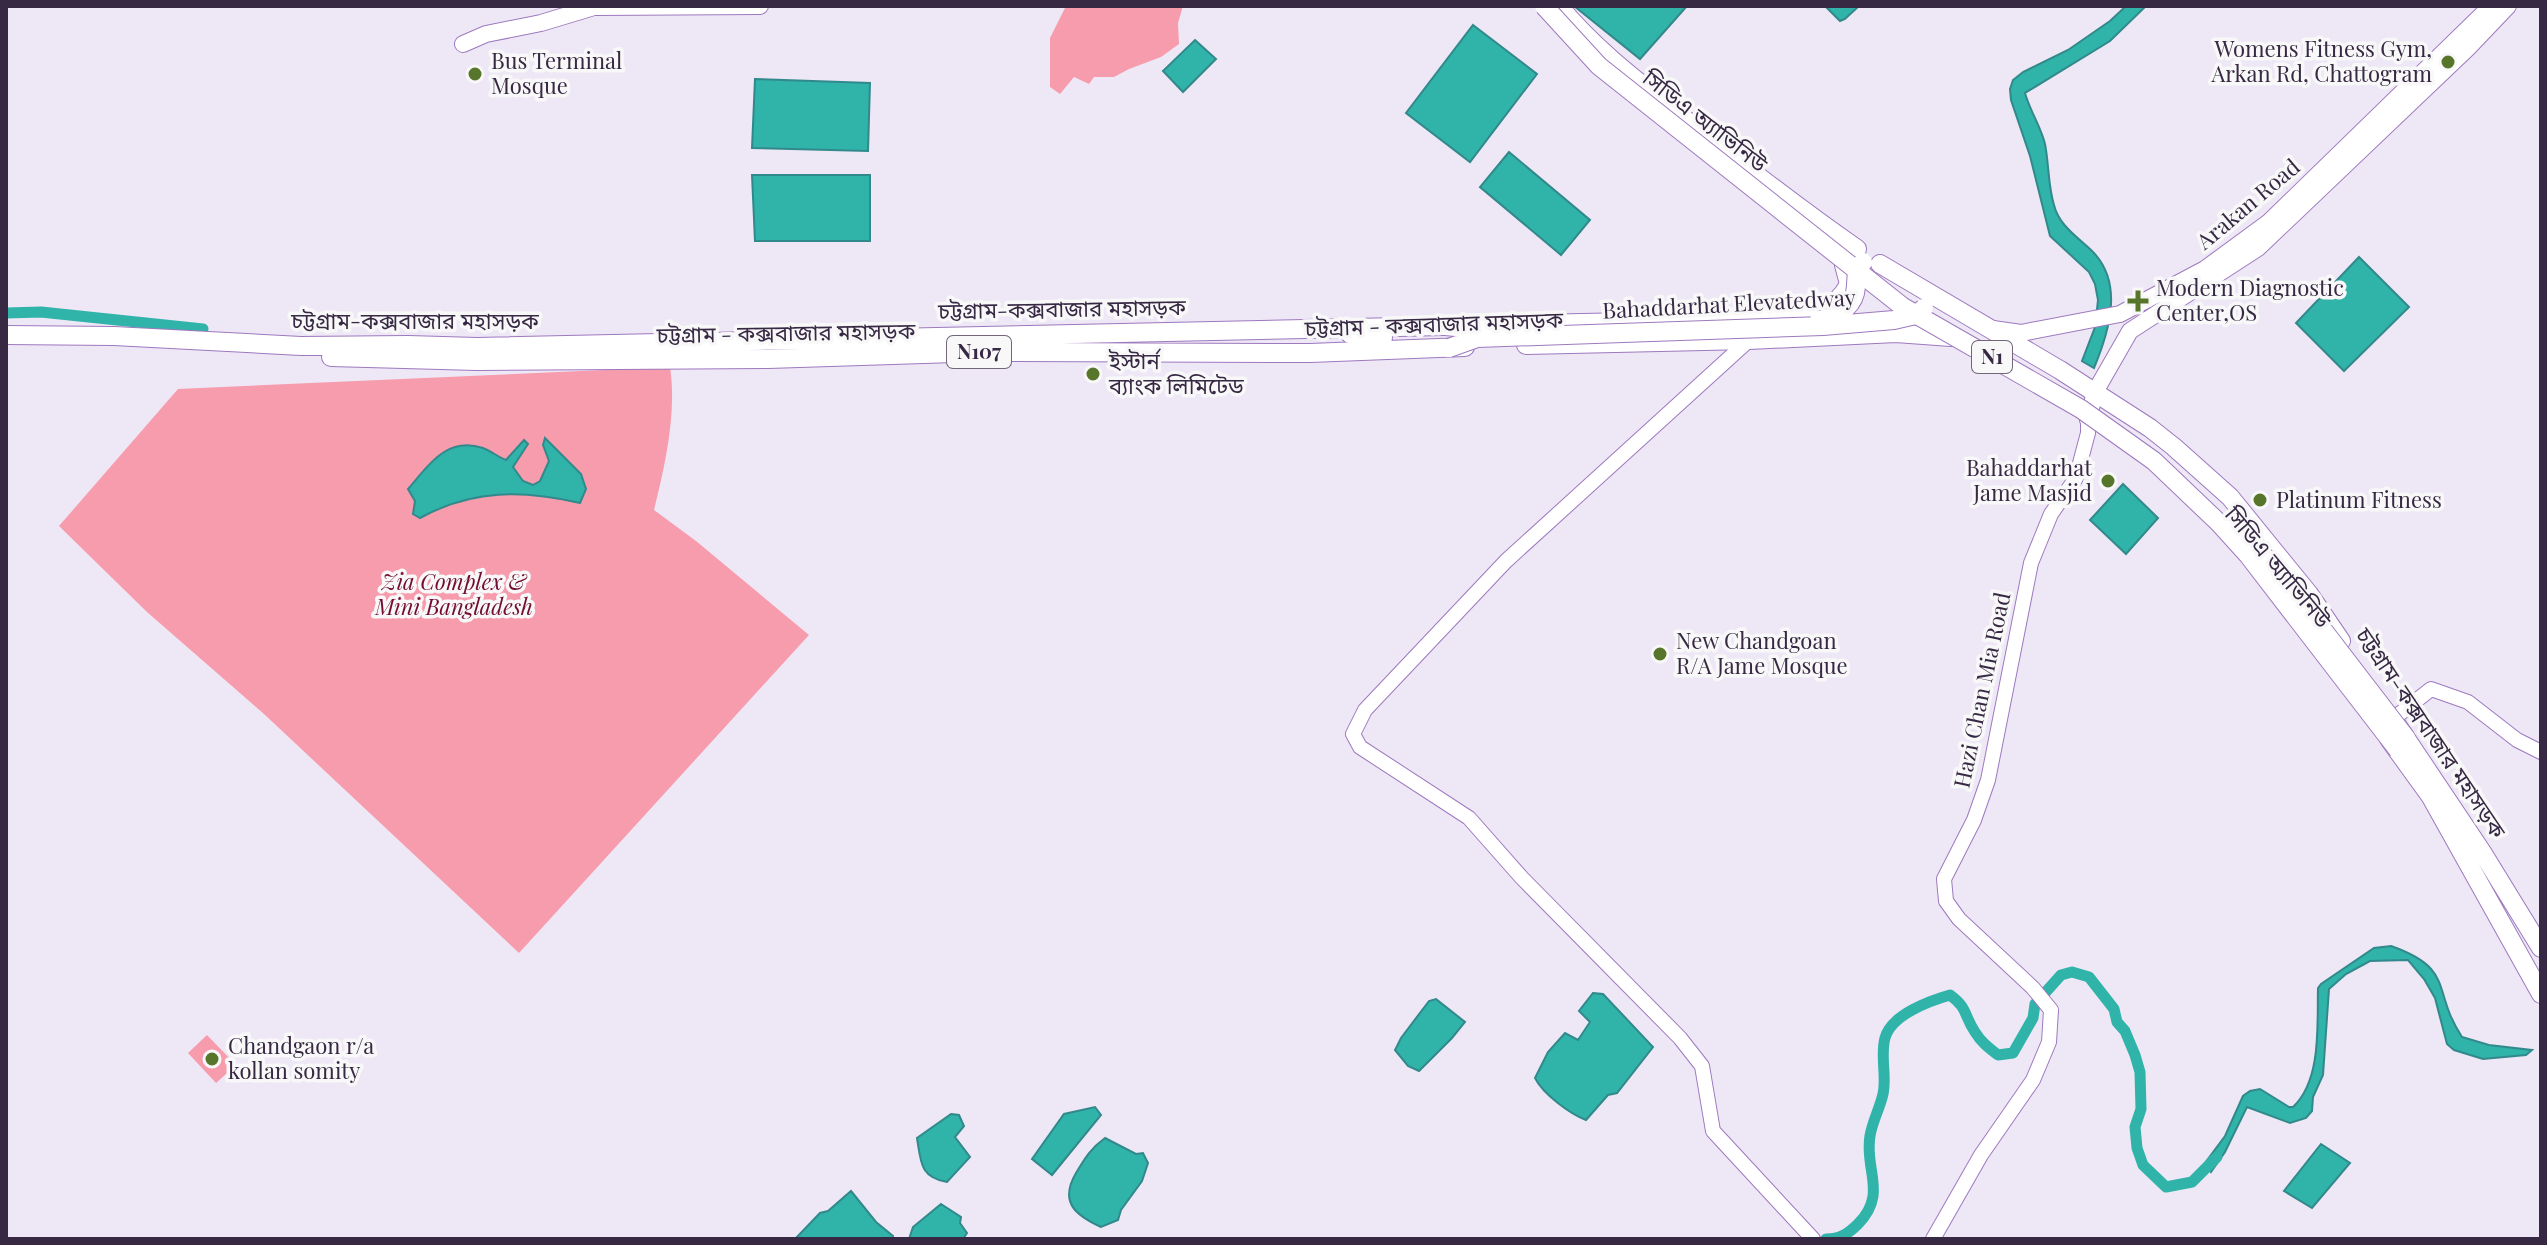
<svg xmlns="http://www.w3.org/2000/svg" width="2547" height="1245" font-family="'Playfair Display','Noto Sans Bengali',serif">
	<rect width="100%" height="100%" fill="#eee7f6"/>
	<!-- green -->
	<path fill="#f79cad" d="M 1066,6 L 1183,6 L 1178,23 L 1179,44 L 1161,57 L 1129,69 L 1114,77 L 1094,77 L 1089,84 L 1074,77 L 1060,94 L 1050,87 L 1050,38 Z
		M 670,367 C 677,413 665,465 654,510 L 696,541 L 809,635 L 519,953 L 264,714 L 147,612 L 59,526 L 178,389 Z
		M 207,1035 L 236,1065 L 216,1083 L 188,1053 Z"/>
	<!-- water -->
	<path fill="#30b3a9" stroke="#32898b" stroke-width="2" d="M 1574,6 L 1687,6 L 1640,59 Z
		M 1825,6 L 1859,6 L 1845,19 L 1840,21 Z
		M 2126,6 L 2146,6 L 2110,41 L 2025,93 C 2030,111 2041,127 2045,144 C 2049,164 2048,186 2054,205 C 2059,226 2079,238 2093,252 C 2124,284 2109,332 2094,368 L 2082,361 L 2095,327 L 2098,300 L 2095,284 L 2089,272 L 2050,236 L 2030,156 L 2011,100 L 2010,89 L 2013,80 L 2023,72 L 2068,50 L 2110,21 Z
		M 1473,25 L 1537,74 L 1470,162 L 1406,113 Z
		M 1195,40 L 1216,59 L 1183,92 L 1163,71 Z
		M 755,79 L 870,83 L 868,151 L 752,148 Z
		M 1509,152 L 1590,220 L 1561,255 L 1480,187 Z
		M 752,175 L 870,175 L 870,241 L 755,241 Z
		M 2359,257 L 2409,307 L 2344,371 L 2296,323 Z
		M 545,438 L 581,474 L 586,489 L 580,503 C 523,490 473,489 420,518 L 413,514 L 415,501 L 408,489 C 428,466 446,436 483,448 C 491,451 498,457 506,460 L 524,440 L 528,444 L 513,467 L 523,481 L 533,485 L 540,481 L 549,461 L 543,445 Z
		M 2123,484 L 2158,518 L 2126,554 L 2090,520 Z
		M 2391,946 C 2456,969 2431,990 2462,1037 L 2489,1045 L 2532,1050 L 2526,1055 L 2483,1059 L 2454,1050 L 2447,1044 L 2435,998 L 2424,979 L 2408,960 L 2370,961 L 2346,974 L 2329,989 L 2323,1075 L 2313,1097 L 2312,1111 L 2306,1118 L 2290,1123 L 2247,1107 L 2225,1152 L 2211,1172 L 2205,1163 L 2225,1136 L 2243,1096 L 2250,1091 L 2260,1089 L 2289,1107 L 2293,1107 C 2322,1080 2317,1024 2318,988 L 2321,984 L 2374,948 Z
		M 1593,993 L 1603,994 L 1653,1047 L 1617,1093 L 1608,1095 L 1586,1120 C 1570,1114 1543,1094 1535,1078 L 1548,1052 L 1565,1033 L 1578,1040 L 1590,1022 L 1579,1011 Z
		M 1436,999 L 1465,1022 L 1452,1038 L 1419,1071 L 1408,1066 L 1395,1050 L 1401,1038 L 1429,1001 Z
		M 1095,1107 L 1101,1115 L 1052,1175 L 1032,1159 L 1064,1114 Z
		M 951,1114 L 959,1115 L 964,1126 L 955,1137 L 970,1157 L 947,1182 C 920,1177 921,1163 917,1138 Z
		M 1105,1138 L 1136,1154 L 1143,1153 L 1148,1163 L 1142,1181 L 1121,1210 L 1118,1220 L 1101,1227 C 1075,1215 1059,1202 1076,1173 C 1085,1158 1091,1148 1105,1138 Z
		M 2321,1144 L 2350,1163 L 2312,1208 L 2284,1191 Z
		M 851,1191 L 876,1222 L 893,1236 L 893,1239 L 795,1239 L 820,1213 L 828,1211 Z
		M 941,1204 L 961,1217 L 960,1223 L 967,1233 L 963,1239 L 909,1239 L 913,1227 Z"/>
	<g fill="none" stroke-linecap="round" stroke-linejoin="round">
		<!-- canal -->
		<path stroke="#30b3a9" stroke-width="11" d="M 6,313 L 41,312 L 203,329
			M 1826,1239 C 1840,1239 1848,1234 1858,1224 C 1888,1194 1864,1169 1870,1136 C 1872,1122 1880,1108 1883,1094 C 1887,1076 1880,1056 1885,1038 C 1891,1015 1929,1001 1950,995 C 1968,1008 1964,1016 1975,1032 C 1981,1042 1989,1048 1998,1055 L 2013,1053 L 2033,1018 L 2035,1004 L 2061,975 L 2072,972 L 2089,977 L 2114,1009 L 2117,1022 L 2125,1031 L 2135,1055 L 2140,1072 L 2141,1109 L 2135,1127 L 2137,1148 L 2143,1165 L 2166,1187 L 2192,1182 L 2217,1157"/>
		<defs>
			<path id="tertiary" d="M 1749,340 L 1506,561 L 1365,710 L 1353,734 L 1360,747 L 1469,818 L 1522,878 L 1680,1038 L 1702,1066 L 1713,1131 L 1813,1239
				M 2393,719 L 2431,689 L 2468,702 L 2517,740 L 2541,752
				M 1933,1239 L 1981,1155 L 2033,1080 L 2049,1042 L 2051,1010 L 2033,988 L 1959,919 L 1946,901 L 1944,879 L 1974,820 L 1988,780 L 2031,563 L 2051,514 L 2076,478 L 2088,433 L 2088,420"/>
			<path id="secondary" d="M 463,44 L 486,34 L 541,23 L 594,7 L 760,6
				M 1993,329 L 2021,333 L 2120,314 L 2205,269 L 2269,222 L 2491,6
				M 2088,420 L 2095,392 L 2130,331 L 2258,248 L 2468,48 L 2508,6"/>
			<path id="primary" d="M 1350,334 L 1383,338"/>
			<path id="trunk" d="M 1559,6 C 1595,50 1642,85 1686,120 C 1742,164 1798,208 1857,249
				M 1880,264 L 2060,370 L 2150,428 L 2174,447 L 2230,497 L 2309,594 L 2341,641
				M 6,335 L 114,336 L 301,346 L 408,345 L 477,347 L 1770,319 C 1803,314 1832,317 1849,284 L 1844,265
				M 1526,345 L 1749,340 L 1896,333 L 1951,337
				M 331,357 L 477,361 L 768,359 L 986,352 L 1310,353 L 1465,347
				M 2397,725 L 2482,852 L 2541,948
				M 2389,739 L 2431,797 L 2541,994"/>
		</defs>
		<!-- tertiary casing -->
		<use href="#tertiary" stroke="#9d79be" stroke-width="16"/>
		<!-- secondary casing -->
		<use href="#secondary" stroke="#9d79be" stroke-width="18"/>
		<!-- primary casing -->
		<use href="#primary" stroke="#9d79be" stroke-width="20"/>
		<!-- trunk casing -->
		<use href="#trunk" stroke="#9d79be" stroke-width="20"/>
		<!-- tertiary -->
		<use href="#tertiary" stroke="#fff" stroke-width="14"/>
		<!-- secondary -->
		<use href="#secondary" stroke="#fff" stroke-width="16"/>
		<!-- primary -->
		<use href="#primary" stroke="#fff" stroke-width="18"/>
		<!-- trunk -->
		<use href="#trunk" stroke="#fff" stroke-width="18"/>
		<defs>
			<path id="primary-bridge" d="M 1819,320 C 1834,318 1851,309 1855,293 C 1858,279 1853,276 1863,262
				M 1445,326 L 1490,330
				M 1449,348 L 1477,338 L 1823,326 L 1894,320 L 1916,315 L 1924,308"/>
			<path id="trunk-bridge" d="M 1544,6 L 1599,66 L 1903,307 L 2081,409 L 2154,461 L 2219,523 L 2248,555 L 2398,750
				M 2249,538 L 2294,592 L 2406,738"/>
		</defs>
		<!-- primary-bridge casing -->
		<use href="#primary-bridge" stroke="#9d79be" stroke-width="20" stroke-linecap="butt"/>
		<!-- trunk-bridge casing -->
		<use href="#trunk-bridge" stroke="#9d79be" stroke-width="20" stroke-linecap="butt"/>
		<!-- primary-bridge -->
		<use href="#primary-bridge" stroke="#fff" stroke-width="18"/>
		<!-- trunk-bridge -->
		<use href="#trunk-bridge" stroke="#fff" stroke-width="18"/>
	</g>
	<!-- markers -->
	<g fill="#58762b" stroke="#f8f8f8" stroke-width="3">
		<circle cx="2448" cy="62" r="8"/>
		<circle cx="475" cy="74" r="8"/>
		<path d="M2134 289h8v8h8v8h-8v8h-8v-8h-8v-8h8z"/>
		<circle cx="1093" cy="374" r="8"/>
		<circle cx="2108" cy="481" r="8"/>
		<circle cx="2260" cy="500" r="8"/>
		<circle cx="1660" cy="654" r="8"/>
		<circle cx="212" cy="1059" r="8"/>
	</g>
	<g text-anchor="middle" stroke-width="7" stroke-linejoin="round" paint-order="stroke">
		<!-- shield labels -->
		<g fill="#f8f8f8" stroke="#71667a" stroke-width="2">
			<rect x="947" y="336" width="64" height="32" rx="6"/>
			<rect x="1972" y="341" width="40" height="32" rx="6"/>
		</g>
		<g font-size="20" font-weight="bold" fill="#372844">
			<text x="979" y="359">N107</text>
			<text x="1992" y="364">N1</text>
		</g>
		<!-- poi labels -->
		<g font-size="22" fill="#372844" stroke="#f8f8f8" text-anchor="start">
			<text x="2432" y="57" text-anchor="end">Womens Fitness Gym,<tspan x="2432" dy="25">Arkan Rd, Chattogram</tspan></text>
			<text x="491" y="69">Bus Terminal<tspan x="491" dy="25">Mosque</tspan></text>
			<text x="2156" y="296">Modern Diagnostic<tspan x="2156" dy="25">Center,OS</tspan></text>
			<text x="1109" y="369">ইস্টার্ন<tspan x="1109" dy="25">ব্যাংক লিমিটেড</tspan></text>
			<text x="2092" y="476" text-anchor="end">Bahaddarhat<tspan x="2092" dy="25">Jame Masjid</tspan></text>
			<text x="2276" y="508">Platinum Fitness</text>
			<text x="1676" y="649">New Chandgoan<tspan x="1676" dy="25">R/A Jame Mosque</tspan></text>
			<text x="228" y="1054">Chandgaon r/a<tspan x="228" dy="25">kollan somity</tspan></text>
		</g>
		<!-- street labels -->
		<g font-size="22" fill="#372844" stroke="#f8f8f8">
			<text transform="translate(1705 121) rotate(38)" y="8">সিডিএ অ্যাভিনিউ</text>
			<text transform="translate(2248 204) rotate(-40)" y="8">Arakan Road</text>
			<text transform="translate(1729 304) rotate(-3)" y="8">Bahaddarhat Elevatedway</text>
			<text transform="translate(1062 309) rotate(-1)" y="8">চট্টগ্রাম-কক্সবাজার মহাসড়ক</text>
			<text x="415" y="329">চট্টগ্রাম-কক্সবাজার মহাসড়ক</text>
			<text transform="translate(1434 324) rotate(-2)" y="8">চট্টগ্রাম - কক্সবাজার মহাসড়ক</text>
			<text transform="translate(786 333) rotate(-1)" y="8">চট্টগ্রাম - কক্সবাজার মহাসড়ক</text>
			<text transform="translate(2278 567) rotate(50)" y="8">সিডিএ অ্যাভিনিউ</text>
			<text transform="translate(1982 690) rotate(-78)" y="8">Hazi Chan Mia Road</text>
			<text transform="translate(2431 733) rotate(56)" y="8">চট্টগ্রাম-কক্সবাজার মহাসড়ক</text>
		</g>
		<!-- park labels -->
		<g font-size="22" font-style="italic" fill="#720d30" stroke="#f8f8f8">
			<text x="454" y="590">Zia Complex &amp;<tspan x="454" dy="25">Mini Bangladesh</tspan></text>
		</g>
	</g>
	<!-- border -->
	<rect width="2547" height="1245" fill="none" stroke="#372844" stroke-width="16"/>
</svg>
